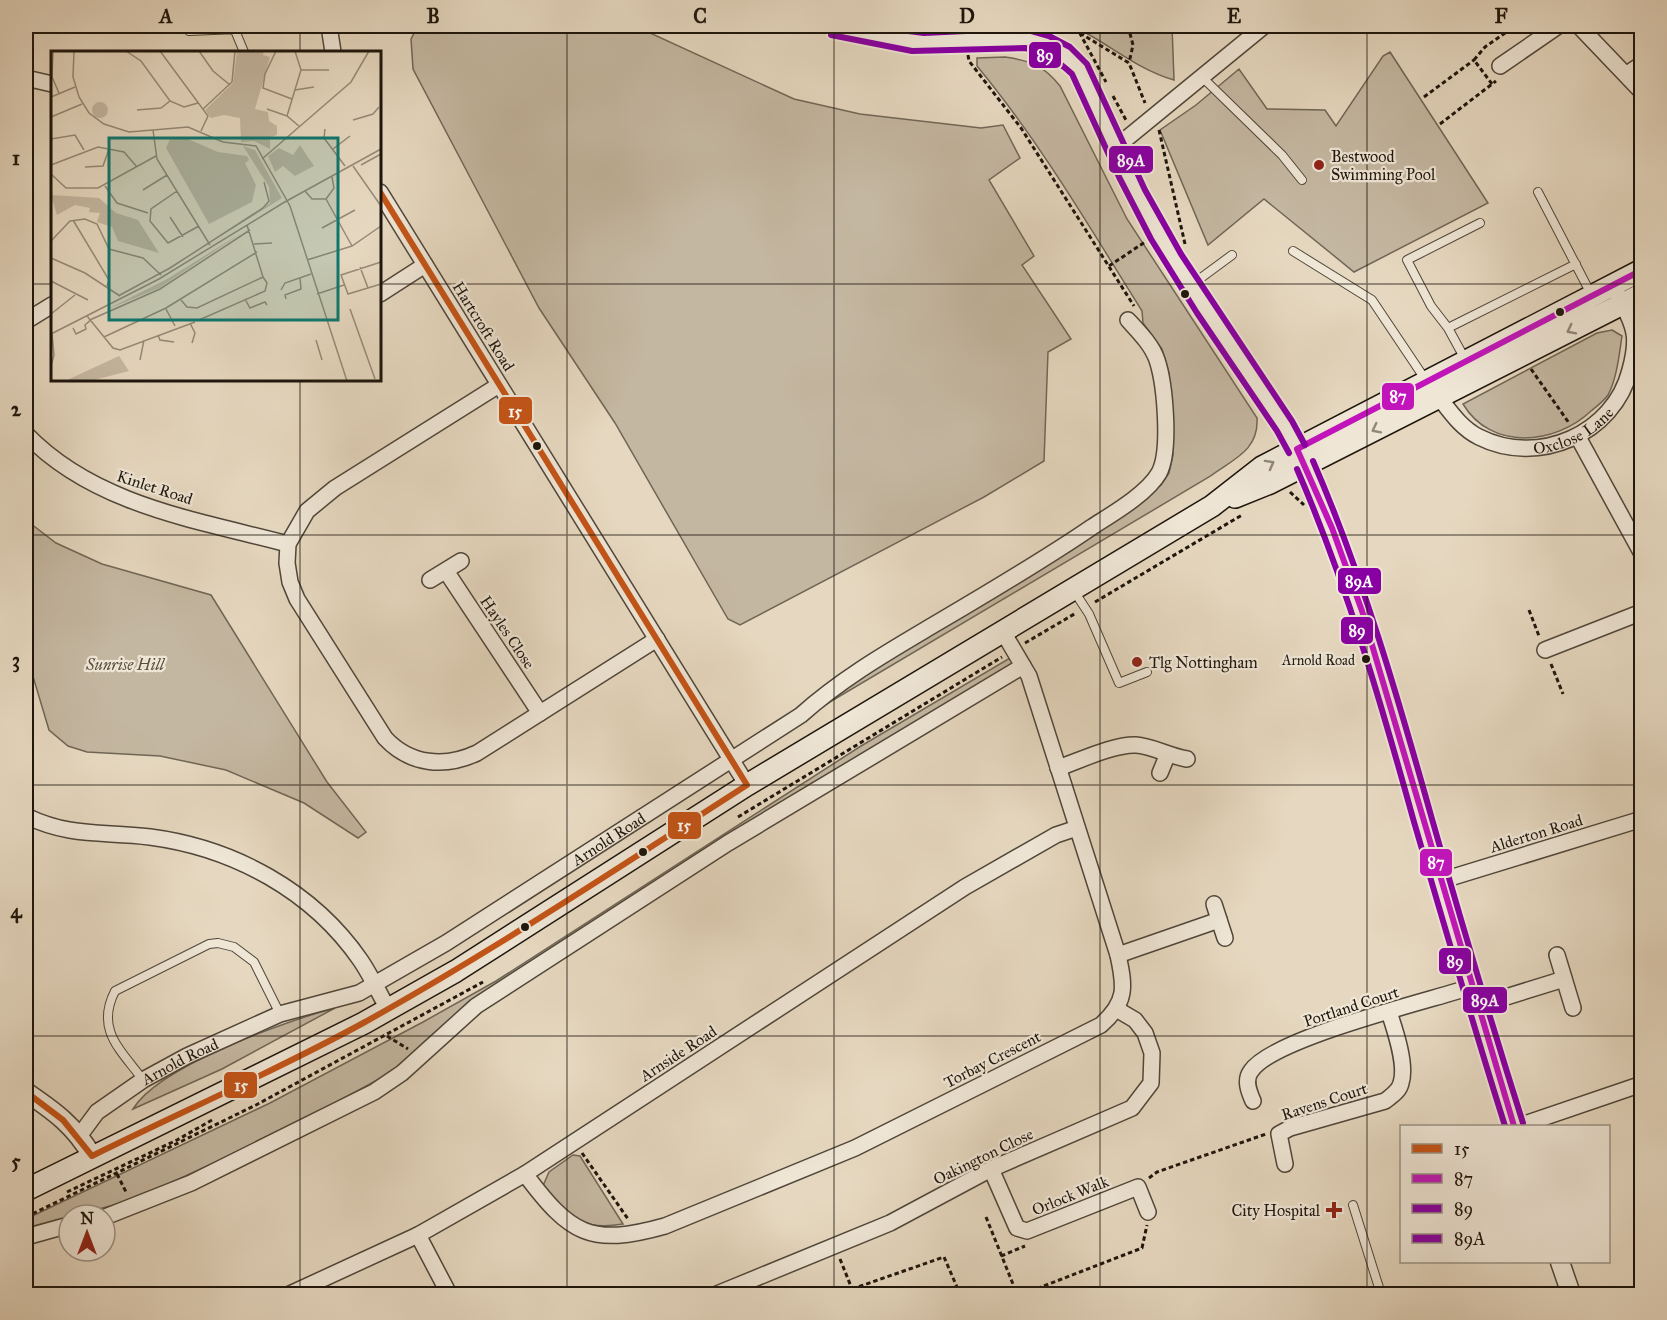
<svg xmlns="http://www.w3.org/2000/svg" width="1667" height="1320" font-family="'IM FELL Great Primer',serif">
	<rect width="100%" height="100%" fill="#e6d8c0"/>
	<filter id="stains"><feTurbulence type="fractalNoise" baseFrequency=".00333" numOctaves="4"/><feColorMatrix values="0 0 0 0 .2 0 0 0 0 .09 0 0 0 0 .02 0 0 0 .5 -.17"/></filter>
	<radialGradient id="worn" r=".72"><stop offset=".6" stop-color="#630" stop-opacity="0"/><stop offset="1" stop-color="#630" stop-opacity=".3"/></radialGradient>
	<!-- green -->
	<path fill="#c4b7a1" stroke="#706656" stroke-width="1.5" d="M 418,26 L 635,26 L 794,99 L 860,114 L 981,128 L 1003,125 L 1020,158 L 989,180 L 1034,256 L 1022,265 L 1071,339 L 1048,352 L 1044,461 L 984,497 L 740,625 L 728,619 L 615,423 L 539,308 L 413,69 L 411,39 Z
		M 1073,26 L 1172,26 L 1174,80 C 1136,69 1108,43 1073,26 Z
		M 1390,52 L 1488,203 L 1354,272 L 1264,199 L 1208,245 L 1160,130 L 1196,105 L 1239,69 L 1267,109 L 1325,110 L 1336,126 L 1383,56 Z
		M 1005,57 C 1032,61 1043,65 1060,86 L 1127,219 L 1257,418 C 1259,451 1233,459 1209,477 L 813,712 L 841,688 L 1093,535 L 1161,485 L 1169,473 L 1173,455 L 1169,373 L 1162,349 L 1143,323 L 1142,311 C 1090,228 1040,142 977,66 L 977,58 Z
		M 1612,330 L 1622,336 C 1619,355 1617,378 1608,395 C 1604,401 1597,406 1591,411 C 1555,445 1491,451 1463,404 L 1597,333 Z
		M 26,520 L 56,543 L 102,564 L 211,595 L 327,782 L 366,832 L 358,838 L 304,803 L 226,770 L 160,756 L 87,752 L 68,746 L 49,730 L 26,653 Z
		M 1010,658 L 1013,663 L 1004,672 L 771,810 L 396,1070 L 275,1135 L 133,1200 L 26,1228 L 26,1219 L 270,1103 L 423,1022 L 496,981 L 861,746 Z
		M 335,1008 L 222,1069 L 133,1109 C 159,1066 286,1021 335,1008 Z
		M 573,1155 L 580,1156 L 623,1224 C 582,1231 568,1218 542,1188 L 549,1172 Z"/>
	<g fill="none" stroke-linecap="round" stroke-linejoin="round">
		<defs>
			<path id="service" d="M 234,28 L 244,52
				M 189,31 L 312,26
				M 1203,78 L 1282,155 L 1302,180
				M 1538,192 L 1591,294
				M 1293,251 L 1372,300 L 1425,379
				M 1190,286 L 1232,255
				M 1448,328 L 1431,306 L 1407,260 L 1480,223
				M 1465,359 L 1448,328 L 1576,264
				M 1074,591 L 1089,614 L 1119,683 L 1147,672
				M 143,1080 C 121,1050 95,1030 115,991 L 209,944 L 218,943 L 234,947 L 254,962 L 280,1014
				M 1353,1205 L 1381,1294"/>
			<g id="minor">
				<path d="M 329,26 L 333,52"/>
				<path d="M 1579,26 L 1642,92"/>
				<path d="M 1500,66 L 1558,26"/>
				<path d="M 1627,74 L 1642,64"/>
				<path d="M 26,78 L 52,84"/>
				<path d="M 1115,148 L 1264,26"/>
				<path d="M 380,192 L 747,785"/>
				<path d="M 380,294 L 425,265"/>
				<path d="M 26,321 L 52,305"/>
				<path d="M 499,385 L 335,488 L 307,511 L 288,544 L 287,563 L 290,582 L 297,599 L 385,738 C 410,765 445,768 477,753 L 657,639"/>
				<path id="s1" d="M 1434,391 C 1448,408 1459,427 1479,437 C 1538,467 1614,434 1630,370 C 1633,359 1636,345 1634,333 C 1632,320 1624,307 1618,295"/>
				<path d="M 26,434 C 94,505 197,520 288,544"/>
				<path d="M 1578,437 L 1642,554"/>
				<path d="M 446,571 L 540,713"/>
				<path d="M 430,580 L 461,561"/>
				<path d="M 1545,650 L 1642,612"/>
				<path d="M 1058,768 C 1079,761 1114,744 1136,745 C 1152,746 1169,756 1187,759"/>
				<path d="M 1160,773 L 1167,756"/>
				<path d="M 26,816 C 72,838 103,831 150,837 C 234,848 313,891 361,961 C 371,976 379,993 388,1009"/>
				<path d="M 1440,881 L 1642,819"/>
				<path d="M 1214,904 L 1225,938"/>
				<path d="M 1118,955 L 1219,920"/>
				<path d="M 1557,955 L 1573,1008"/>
				<path d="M 1477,1006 L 1564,979"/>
				<path d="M 1253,1101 C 1249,1092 1244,1080 1251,1071 C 1273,1038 1428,1001 1471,987"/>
				<path d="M 1519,1126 L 1642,1084"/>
				<path id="s2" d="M 80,1135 L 97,1112 L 143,1080 L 187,1056 L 280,1014 L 359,993 L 446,943 L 801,715 C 839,681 881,656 925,630 C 981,597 1038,564 1092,527 C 1112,514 1147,494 1159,473 C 1171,451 1165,384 1157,360 C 1152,345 1139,332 1128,320"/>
				<path d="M 1285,1164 L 1279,1134 L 1290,1128 L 1385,1101 C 1391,1096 1399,1092 1401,1083 C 1407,1065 1395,1030 1389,1012"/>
				<path d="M 991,1169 L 1017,1228 L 1027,1231 L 1138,1187 L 1148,1212"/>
				<path d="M 525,1174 C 570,1234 590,1247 665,1226 L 855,1148 L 1101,1025 C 1127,1002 1125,987 1118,955 L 1029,676 L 1003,632"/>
				<path d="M 105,1217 L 191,1183 L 374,1092 L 402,1073 L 476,1006 L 728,843 L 1023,666"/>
				<path d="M 418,1235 L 449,1294"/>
				<path d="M 26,1237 L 69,1225"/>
				<path d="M 290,1294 L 418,1235 L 525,1174 L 965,887 L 1056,835 L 1077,828"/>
				<path d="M 717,1294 L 890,1223 L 991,1169 L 1132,1108 L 1151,1083 L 1152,1053 L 1145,1033 L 1135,1020 L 1118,1010"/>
			</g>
			<path id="tertiary" d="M 833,26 C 863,33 893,41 924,42 C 962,43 1024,27 1056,48 C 1089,68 1123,169 1144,207 C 1160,236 1176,265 1194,293 C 1236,359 1285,419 1317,491 C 1338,538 1352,589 1368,638 C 1422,799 1462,965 1514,1126
				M 26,1092 C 54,1111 75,1126 92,1156
				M 1560,1262 L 1571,1294"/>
			<path id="secondary" d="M 1235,497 L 1270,483 L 1642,294
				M 26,1190 L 364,1023 L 456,971 L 747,785 L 1212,506 L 1262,467 L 1642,270"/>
		</defs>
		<!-- service casing -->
		<use href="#service" stroke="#4f4639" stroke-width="10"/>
		<!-- minor casing -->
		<use href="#minor" stroke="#4f4639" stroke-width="18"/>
		<!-- tertiary casing -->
		<use href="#tertiary" stroke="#4f4639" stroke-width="21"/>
		<!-- secondary casing -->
		<use href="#secondary" stroke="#1d150c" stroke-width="24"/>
		<!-- path -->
		<path stroke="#1d150c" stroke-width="3" stroke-dasharray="4.5 3" stroke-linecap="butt" d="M 1076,26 L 1106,82
			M 1128,26 L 1133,45 L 1129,63
			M 1080,33 L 1129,63 L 1145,103
			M 968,55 L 969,61 L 1021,128 L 1134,306
			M 1492,84 L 1474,60 L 1485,47 L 1515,26
			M 1113,96 L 1127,122
			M 1424,97 L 1474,60
			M 1440,124 L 1496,81
			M 1159,130 L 1185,244
			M 1109,266 L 1145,242
			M 1531,369 L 1569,423
			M 1290,492 L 1304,505
			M 1095,602 L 1242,515
			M 1529,610 L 1539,636
			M 1025,643 L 1076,613
			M 1551,664 L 1563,694
			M 738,817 L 1002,657
			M 387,1036 L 408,1049
			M 582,1153 L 628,1219
			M 117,1174 L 126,1192
			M 1149,1178 L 1157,1172 L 1266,1134
			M 67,1192 L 177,1140 L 212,1120
			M 26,1217 L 256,1105 L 483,982
			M 986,1217 L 1017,1294
			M 1001,1256 L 1025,1246
			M 840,1259 L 852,1289 L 840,1294
			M 852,1289 L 944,1257 L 960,1294
			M 1023,1294 L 1142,1248 L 1147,1225"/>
		<!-- service -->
		<use href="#service" stroke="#efe6d6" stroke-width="8"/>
		<!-- minor -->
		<use href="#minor" stroke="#efe6d6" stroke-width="15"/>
		<!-- tertiary -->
		<use href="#tertiary" stroke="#efe6d6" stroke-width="18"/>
		<!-- secondary -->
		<use href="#secondary" stroke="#efe6d6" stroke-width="21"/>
		<defs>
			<path id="bus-1" d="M 26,1092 L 63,1120 L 92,1156 C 183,1111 276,1071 365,1022 C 496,949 621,866 747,785 L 380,192"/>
			<path id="bus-2" d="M 1514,1126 L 1362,611 L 1332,528 L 1297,449 L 1642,270"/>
			<path id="bus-3" d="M 831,35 L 912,51 L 1025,48 C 1045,53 1057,60 1072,74 L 1119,177 L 1151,239 L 1197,313 L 1277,431 L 1289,453
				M 1297,469 C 1346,582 1381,703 1414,822 C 1444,924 1473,1025 1505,1126"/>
			<path id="bus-4" d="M 869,26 L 924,33 L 1007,29 L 1028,30 L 1049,36 L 1070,47 L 1087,64 L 1145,190 L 1181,254 L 1292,421 L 1305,445
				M 1313,461 C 1363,576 1398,698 1432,819 C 1461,921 1491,1022 1523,1123"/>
		</defs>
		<!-- bus-1 casing -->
		<use href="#bus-1" stroke="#efe6d6" stroke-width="10"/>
		<!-- bus-2 casing -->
		<use href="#bus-2" stroke="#efe6d6" stroke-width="10"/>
		<!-- bus-3 casing -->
		<use href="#bus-3" stroke="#efe6d6" stroke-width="10"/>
		<!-- bus-4 casing -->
		<use href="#bus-4" stroke="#efe6d6" stroke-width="10"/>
		<!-- bus-1 -->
		<use href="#bus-1" stroke="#c45417" stroke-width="6"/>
		<!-- bus-2 -->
		<use href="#bus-2" stroke="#c115bb" stroke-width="6"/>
		<!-- bus-3 -->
		<use href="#bus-3" stroke="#8800a3" stroke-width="6"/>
		<!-- bus-4 -->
		<use href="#bus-4" stroke="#8800a3" stroke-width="6"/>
	</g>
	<!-- one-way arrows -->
	<defs><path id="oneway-chevron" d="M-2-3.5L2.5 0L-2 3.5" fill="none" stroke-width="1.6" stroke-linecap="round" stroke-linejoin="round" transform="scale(1.5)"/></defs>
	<g stroke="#90887b">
		<use href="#oneway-chevron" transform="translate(1571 330) rotate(153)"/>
		<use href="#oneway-chevron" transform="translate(1376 429) rotate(153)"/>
		<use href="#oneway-chevron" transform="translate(1270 464) rotate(-29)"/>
	</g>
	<!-- grid -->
	<path fill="none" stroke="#1d150c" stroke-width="1.5" stroke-opacity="0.55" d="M 300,26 L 300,52M 567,26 L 567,1294M 834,26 L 834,1294M 1100,26 L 1100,1294M 1367,26 L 1367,1294M 26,284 L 52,284M 380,284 L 1642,284M 300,380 L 300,1294M 26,535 L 1642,535M 26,785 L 1642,785M 26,1036 L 1642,1036"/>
	<!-- markers -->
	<g fill="#8f2418" stroke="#efe6d6" stroke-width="2">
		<circle cx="1319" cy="165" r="6"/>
		<circle cx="1137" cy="662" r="6"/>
		<path d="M1331 1201h6v6h6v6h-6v6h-6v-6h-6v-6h6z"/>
	</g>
	<g fill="#1d150c" stroke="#efe6d6" stroke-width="2">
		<circle cx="1185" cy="294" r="5"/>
		<circle cx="1560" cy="312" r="5"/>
		<circle cx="537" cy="446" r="5"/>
		<circle cx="1366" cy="659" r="5"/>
		<circle cx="643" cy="852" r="5"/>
		<circle cx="525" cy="927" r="5"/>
	</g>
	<g text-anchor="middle" stroke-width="4.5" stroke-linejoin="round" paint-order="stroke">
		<!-- bus labels -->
		<g font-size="14" fill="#1d150c" stroke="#efe6d6" text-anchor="end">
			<text x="1355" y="665">Arnold Road</text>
		</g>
		<!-- poi labels -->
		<g font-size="16" fill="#1d150c" stroke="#efe6d6" text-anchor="start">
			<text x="1331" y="162">Bestwood<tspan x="1331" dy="18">Swimming Pool</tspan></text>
			<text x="1149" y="668">Tlg Nottingham</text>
			<text x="1320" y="1216" text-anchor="end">City Hospital</text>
		</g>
		<!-- street labels -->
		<g font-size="16" fill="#1d150c" stroke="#efe6d6">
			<text transform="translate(484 326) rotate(58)" y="6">Hartcroft Road</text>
			<text dy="6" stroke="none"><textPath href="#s1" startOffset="165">Oxclose Lane</textPath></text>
			<text transform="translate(155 487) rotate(18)" y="6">Kinlet Road</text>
			<text transform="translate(508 632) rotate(56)" y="6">Hayles Close</text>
			<text transform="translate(1536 833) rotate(-17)" y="6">Alderton Road</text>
			<text dy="6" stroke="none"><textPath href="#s2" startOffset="612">Arnold Road</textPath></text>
			<text transform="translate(1351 1006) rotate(-18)" y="6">Portland Court</text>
			<text transform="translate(678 1053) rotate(-33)" y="6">Arnside Road</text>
			<text transform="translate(992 1059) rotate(-27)" y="6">Torbay Crescent</text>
			<text dy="6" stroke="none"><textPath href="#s2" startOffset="126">Arnold Road</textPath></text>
			<text transform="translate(1324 1101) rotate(-18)" y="6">Ravens Court</text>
			<text transform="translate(983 1156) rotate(-26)" y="6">Oakington Close</text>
			<text transform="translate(1070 1195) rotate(-22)" y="6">Orlock Walk</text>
		</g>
		<!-- park labels -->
		<g font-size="16" font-style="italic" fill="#574e40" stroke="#efe6d6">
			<text x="125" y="670">Sunrise Hill</text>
		</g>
	</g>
	<!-- overview -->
	<g transform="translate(51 51)">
		<rect width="330" height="330" fill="#e6d8c0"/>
		<path d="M 186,0 L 213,0 L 212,4 L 219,6 L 204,58 L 217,61 L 218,70 L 226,75 L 226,84 L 219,86 L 219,98 L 203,90 L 190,91 L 189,67 L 173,64 L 160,67 L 154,59 L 182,32 ZM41 59a8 8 0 1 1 16 0a8 8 0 1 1-16 0ZM 119,88 L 137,88 L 167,101 L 196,105 L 198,109 L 194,112 L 205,134 L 201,151 L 158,173 L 115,97 ZM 249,94 L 263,115 L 244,125 L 232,115 L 224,121 L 217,105 L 228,97 L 242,104 ZM 192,95 L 204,99 L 231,147 L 170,185 L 219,152 L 218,136 ZM 0,144 L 48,147 L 65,162 L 87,169 L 108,202 L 67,190 L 61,176 L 46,171 L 49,162 L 38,161 L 39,157 L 24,154 L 6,164 ZM 197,178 L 108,237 L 55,259 L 116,228 ZM 68,305 L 78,320 L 39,330 L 14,330 Z" fill="#c4b7a1"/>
		<path fill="none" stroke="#968a78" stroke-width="1.5" d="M 23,0 L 22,26 L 28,46 L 38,62 L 53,73 L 78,81 L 137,76 L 172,91 L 205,95 L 239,155 L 296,330M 75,0 L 90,10 L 119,50 L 133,56 L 147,52M 109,0 L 157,65 L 150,80M 148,0 L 162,20 L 179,34M 225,0 L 214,23 L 212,37 L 241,48M 2,1 L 1,26 L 8,42M 330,14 L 330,33M 250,19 L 278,19M 244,39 L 263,36M 330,44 L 330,66M 0,46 L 24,36M 152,58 L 181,31 L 184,0M 216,58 L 236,65 L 249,76M 86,59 L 110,57 L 119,50M 236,65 L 250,19 L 244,0M 0,66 L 31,53M 302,69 L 322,63 L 328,56M 274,78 L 273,87 L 294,115M 102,79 L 106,108 L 159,194M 0,88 L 24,84 L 33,99M 282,98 L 299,85M 211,108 L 300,31 L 318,0M 0,114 L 47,96 L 73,101 L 86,116M 310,114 L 330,103M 302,115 L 330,155M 34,116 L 52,115 L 58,98M 0,123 L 15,137 L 47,137 L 105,105M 54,135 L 66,152 L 97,162M 92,139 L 116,124M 126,140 L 100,158 L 99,170 L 117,192 L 148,175M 254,140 L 261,148 L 275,148 L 283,137 L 281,126M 275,148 L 301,195M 119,166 L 132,186M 22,169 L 58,229 L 56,235M 271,177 L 304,159M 0,190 L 19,170 L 34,168 L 46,173 L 58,198 L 92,207 L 110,224M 203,193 L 221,192M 0,207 L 34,222 L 69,245M 256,209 L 301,195 L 330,175M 330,211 L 290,224 L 297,243 L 330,233M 309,216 L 317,237M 0,230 L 37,249M 230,239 L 234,232 L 260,223M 266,243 L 293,234M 69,244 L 119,217 L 212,157 L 218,150 L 213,131M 194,248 L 199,257 L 214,251 L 216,254M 235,248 L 234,244 L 250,238 L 249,227M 130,249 L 136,256 L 146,257 L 212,226 L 196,174M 115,258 L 124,275M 299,258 L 324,328M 0,263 L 24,244M 36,265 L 62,297 L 69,299 L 144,271M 148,269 L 214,240 L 216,232 L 212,226M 139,272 L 144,282 L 141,292M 22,277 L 25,283 L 35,278 L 34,274 L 41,268 L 109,238 L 199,179M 0,283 L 108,228 L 232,152 L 330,98M 107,284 L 109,289 L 123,291M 53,286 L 115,257 L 206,201M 265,289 L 271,309M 89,309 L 93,289M 0,315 L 3,304 L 1,283"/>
		<path fill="#0f766e" fill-opacity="0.15" stroke="#0f766e" stroke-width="3" d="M 58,87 L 287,87 L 287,269 L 58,269 Z"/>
		<rect width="330" height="330" fill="none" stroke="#1d150c" stroke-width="3"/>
	</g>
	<g stroke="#efe6d6" stroke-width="2">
		<rect x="1028" y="41" width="34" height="28" rx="6" fill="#8800a3"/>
		<rect x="1108" y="145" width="46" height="29" rx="6" fill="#8800a3"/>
		<rect x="1381" y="382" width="34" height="29" rx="6" fill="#c115bb"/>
		<rect x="498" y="396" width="35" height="29" rx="6" fill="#c45417"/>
		<rect x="1337" y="567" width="45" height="28" rx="6" fill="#8800a3"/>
		<rect x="1340" y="616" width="34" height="29" rx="6" fill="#8800a3"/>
		<rect x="667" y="811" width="35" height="29" rx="6" fill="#c45417"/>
		<rect x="1419" y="848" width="34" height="29" rx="6" fill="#c115bb"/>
		<rect x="1438" y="947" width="34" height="28" rx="6" fill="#8800a3"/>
		<rect x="1462" y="986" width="46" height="28" rx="6" fill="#8800a3"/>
		<rect x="223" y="1071" width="35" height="28" rx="6" fill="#c45417"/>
	</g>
	<g font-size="16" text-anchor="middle" font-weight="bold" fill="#fff">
		<text x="1045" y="61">89</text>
		<text x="1131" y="166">89A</text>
		<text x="1398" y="402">87</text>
		<text x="515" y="417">15</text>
		<text x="1359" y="587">89A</text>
		<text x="1357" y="636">89</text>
		<text x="684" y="831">15</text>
		<text x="1436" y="868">87</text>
		<text x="1455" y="967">89</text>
		<text x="1485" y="1006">89A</text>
		<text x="241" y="1091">15</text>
	</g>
	<!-- margin -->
	<rect width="1667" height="1320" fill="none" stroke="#e6d8c0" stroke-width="66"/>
	<!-- legend -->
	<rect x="1400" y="1125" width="210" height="138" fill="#efe6d6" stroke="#9b9285" stroke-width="1.5"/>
	<rect x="1412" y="1144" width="30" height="9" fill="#c45417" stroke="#9b9285" stroke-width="1.5"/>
	<text x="1454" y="1155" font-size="18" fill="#1d150c">15</text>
	<rect x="1412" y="1174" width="30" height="9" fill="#c115bb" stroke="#9b9285" stroke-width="1.5"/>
	<text x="1454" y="1185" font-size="18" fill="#1d150c">87</text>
	<rect x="1412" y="1204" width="30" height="9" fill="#8800a3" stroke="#9b9285" stroke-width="1.5"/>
	<text x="1454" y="1215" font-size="18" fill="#1d150c">89</text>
	<rect x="1412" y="1234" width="30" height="9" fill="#8800a3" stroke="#9b9285" stroke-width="1.5"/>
	<text x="1454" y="1245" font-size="18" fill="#1d150c">89A</text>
	<!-- north arrow -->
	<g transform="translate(87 1233)"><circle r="28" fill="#efe6d6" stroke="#9b9285" stroke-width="1.5"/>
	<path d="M0-4.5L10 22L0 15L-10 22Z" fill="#8f2418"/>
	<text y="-9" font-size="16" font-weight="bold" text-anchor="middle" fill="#1d150c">N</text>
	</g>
	<rect x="33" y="33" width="1601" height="1254" fill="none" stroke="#1d150c" stroke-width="2"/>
	<g font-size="20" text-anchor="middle" font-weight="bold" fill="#1d150c">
		<text x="166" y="23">A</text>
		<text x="433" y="23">B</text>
		<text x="700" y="23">C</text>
		<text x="967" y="23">D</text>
		<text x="1234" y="23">E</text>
		<text x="1501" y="23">F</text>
		<text x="16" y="165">1</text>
		<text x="16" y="416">2</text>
		<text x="16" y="667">3</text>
		<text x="16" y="918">4</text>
		<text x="16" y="1168">5</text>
	</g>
	<rect width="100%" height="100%" filter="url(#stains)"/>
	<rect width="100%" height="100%" fill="url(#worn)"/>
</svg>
